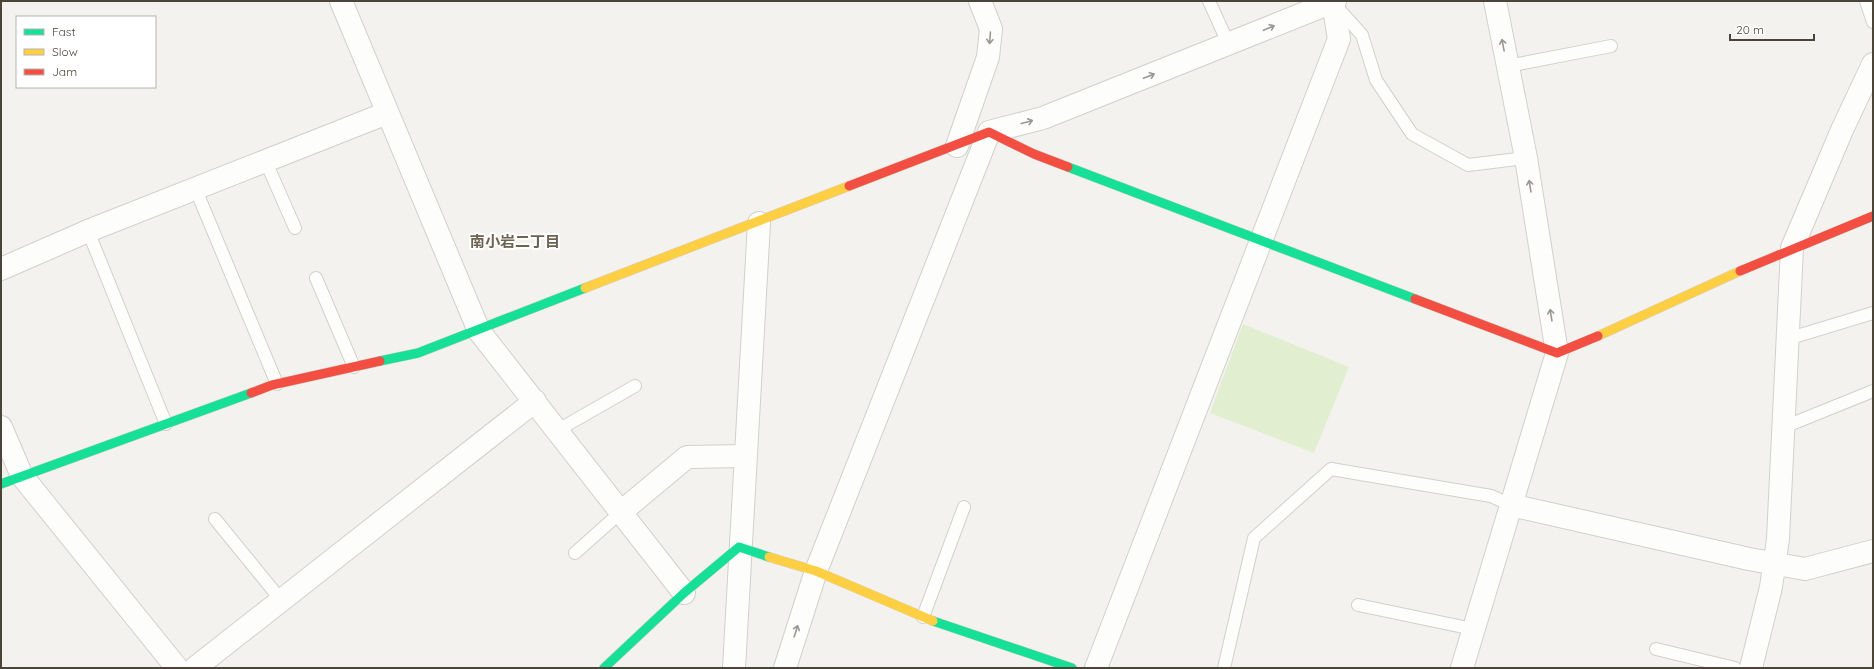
<svg xmlns="http://www.w3.org/2000/svg" width="1874" height="669" font-family="Quicksand,'Noto Sans JP',sans-serif">
	<rect width="100%" height="100%" fill="#f4f2ee"/>
	<!-- green -->
	<path fill="#e1eecf" d="M 1243,324 L 1349,367 L 1314,453 L 1210,413 Z"/>
	<g fill="none" stroke-linecap="round" stroke-linejoin="round">
		<defs>
			<path id="lane" d="M 1209,1 L 1229,45
				M 1866,1 L 1873,22
				M 1336,6 L 1362,35 L 1376,80 L 1412,134 L 1468,165 L 1526,158
				M 1508,66 L 1611,46
				M 266,162 L 295,228
				M 196,190 L 277,384
				M 88,231 L 166,424
				M 316,278 L 354,367
				M 1787,339 L 1873,313
				M 1784,427 L 1873,391
				M 558,430 L 635,386
				M 215,519 L 281,600
				M 575,553 L 621,512
				M 1358,605 L 1473,629
				M 923,617 L 964,507
				M 1656,649 L 1735,668
				M 1224,668 L 1254,538 L 1331,469 L 1491,496 L 1511,505"/>
			<path id="street" d="M 341,1 L 479,331 L 684,593
				M 957,146 L 988,57 L 991,29 L 980,1
				M 1,269 L 88,231 L 387,113
				M 1,427 L 22,476 L 177,668
				M 1511,505 L 1749,559 L 1805,569 L 1873,551
				M 621,512 L 687,457 L 745,456
				M 195,668 L 535,401
				M 734,668 L 759,223
				M 785,668 L 816,571 L 989,132 L 1043,118 L 1335,1
				M 1096,668 L 1339,39 L 1333,2
				M 1462,668 L 1557,353 L 1526,158 L 1495,1
				M 1751,668 L 1771,587 L 1778,539 L 1792,248 L 1842,130 L 1873,64"/>
			<path id="fast" d="M 1068,167 L 1415,299
				M 380,361 L 418,353 L 585,288
				M 1,484 L 251,393
				M 933,621 L 1072,668
				M 604,668 L 684,593 L 739,547 L 769,557"/>
			<path id="slow" d="M 585,288 L 849,186
				M 1598,336 L 1740,271
				M 769,557 L 816,571 L 933,621"/>
			<path id="jam" d="M 849,186 L 989,132 L 1034,154 L 1068,167
				M 1740,271 L 1873,216
				M 1415,299 L 1557,353 L 1598,336
				M 251,393 L 272,385 L 380,361"/>
		</defs>
		<!-- lane casing -->
		<use href="#lane" stroke="#d2d0cb" stroke-width="14"/>
		<!-- street casing -->
		<use href="#street" stroke="#d2d0cb" stroke-width="24"/>
		<!-- fast casing -->
		<use href="#fast" stroke="#d3cfc5" stroke-width="10"/>
		<!-- slow casing -->
		<use href="#slow" stroke="#d3cfc5" stroke-width="10"/>
		<!-- jam casing -->
		<use href="#jam" stroke="#d3cfc5" stroke-width="10"/>
		<!-- lane -->
		<use href="#lane" stroke="#fdfdfc" stroke-width="12"/>
		<!-- street -->
		<use href="#street" stroke="#fdfdfc" stroke-width="22"/>
		<!-- fast -->
		<use href="#fast" stroke="#16e098" stroke-width="9"/>
		<!-- slow -->
		<use href="#slow" stroke="#ffcf43" stroke-width="9"/>
		<!-- jam -->
		<use href="#jam" stroke="#f24e42" stroke-width="9"/>
	</g>
	<!-- one-way arrows -->
	<defs><path id="oneway-shaft" d="M-6 0H5M1.5-3L5.5 0L1.5 3" fill="none" stroke-width="1.6" stroke-linecap="round" stroke-linejoin="round"/></defs>
	<g stroke="#9b9791">
		<use href="#oneway-shaft" transform="translate(1269 28) rotate(-23)"/>
		<use href="#oneway-shaft" transform="translate(990 38) rotate(94)"/>
		<use href="#oneway-shaft" transform="translate(1503 45) rotate(-101)"/>
		<use href="#oneway-shaft" transform="translate(1149 76) rotate(-21)"/>
		<use href="#oneway-shaft" transform="translate(1027 122) rotate(-15)"/>
		<use href="#oneway-shaft" transform="translate(1530 186) rotate(-99)"/>
		<use href="#oneway-shaft" transform="translate(1551 315) rotate(-99)"/>
		<use href="#oneway-shaft" transform="translate(796 631) rotate(-72)"/>
	</g>
	<g text-anchor="middle" stroke-width="4" stroke-linejoin="round" paint-order="stroke">
		<!-- neighbourhood labels -->
		<g font-size="15" font-weight="bold" fill="#6e6250" stroke="#fff">
			<text x="515" y="247">南小岩二丁目</text>
		</g>
	</g>
	<!-- border -->
	<rect width="1874" height="669" fill="none" stroke="#4b4439" stroke-width="4"/>
	<!-- legend -->
	<rect x="16" y="16" width="140" height="72" fill="#ffffff" stroke="#b7b4b0"/>
	<rect x="24" y="29" width="20" height="6" fill="#16e098" stroke="#b7b4b0"/>
	<text x="52" y="36" font-size="12" fill="#4b4439">Fast</text>
	<rect x="24" y="49" width="20" height="6" fill="#ffcf43" stroke="#b7b4b0"/>
	<text x="52" y="56" font-size="12" fill="#4b4439">Slow</text>
	<rect x="24" y="69" width="20" height="6" fill="#f24e42" stroke="#b7b4b0"/>
	<text x="52" y="76" font-size="12" fill="#4b4439">Jam</text>
	<!-- scale -->
	<path d="M1730 34v6h84v-6" fill="none" stroke="#4b4439" stroke-width="2"/>
	<text x="1736" y="34" font-size="12" fill="#4b4439" stroke="#ffffff" stroke-width="3" paint-order="stroke">20 m</text>
</svg>
